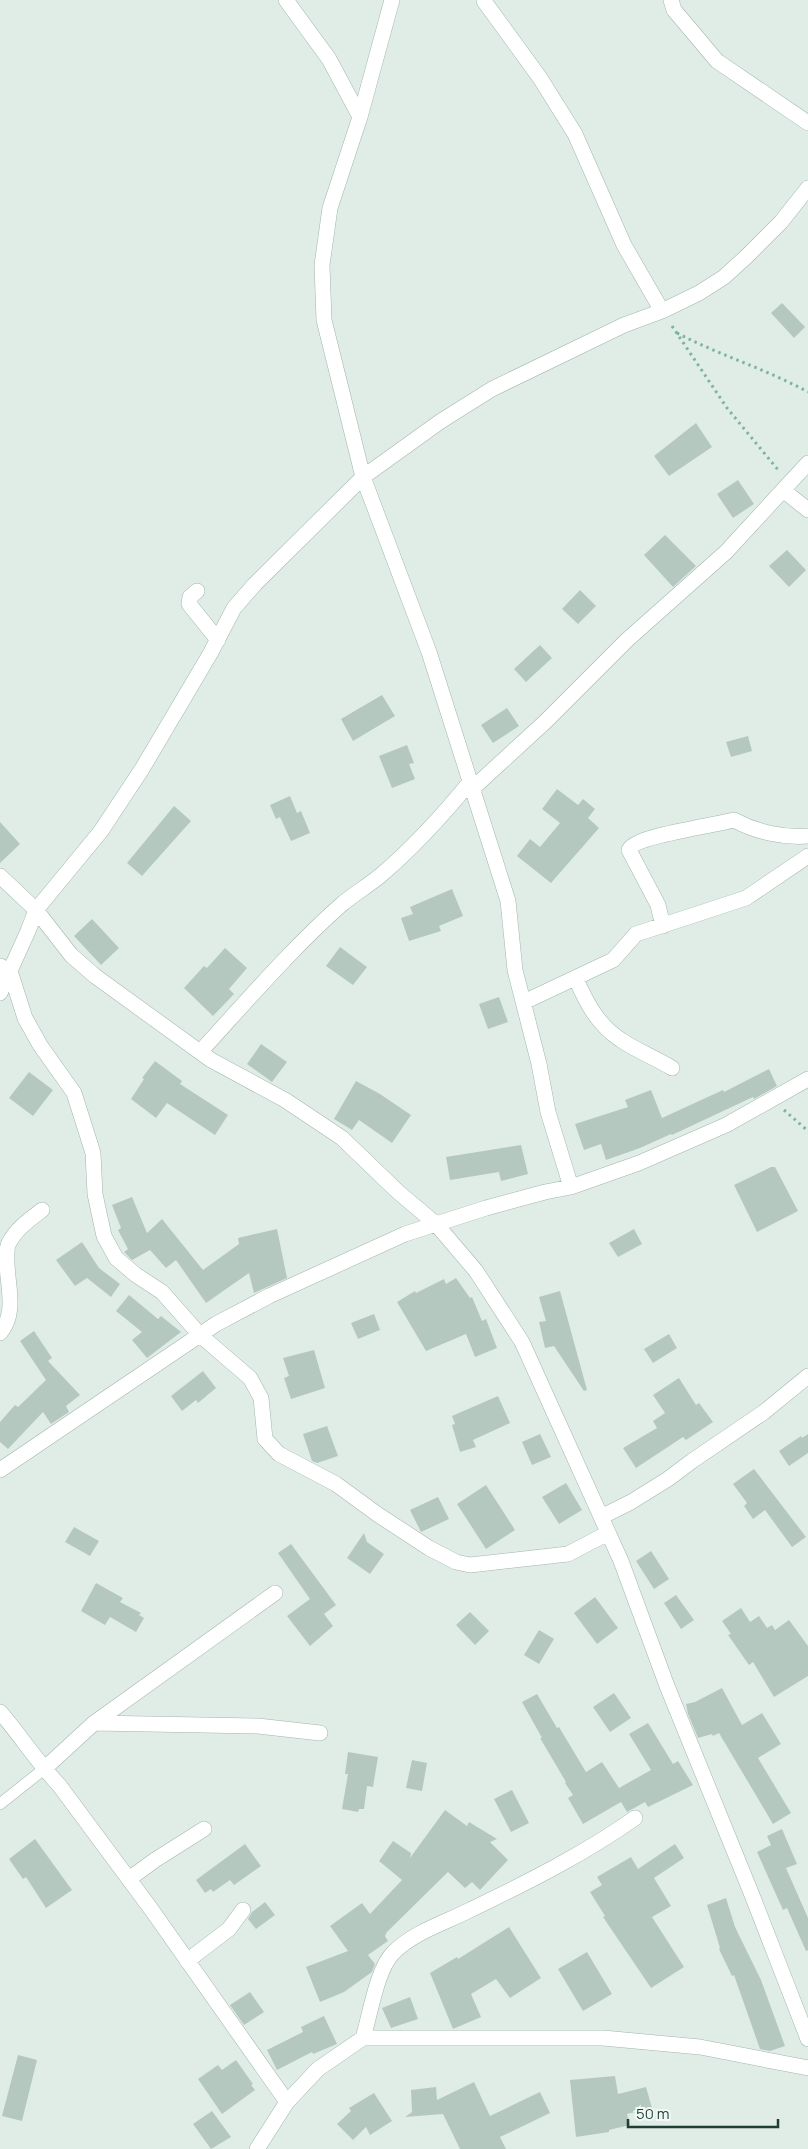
<svg xmlns="http://www.w3.org/2000/svg" width="808" height="2149" font-family="Manrope,sans-serif">
	<rect width="100%" height="100%" fill="#e0ede7"/>
	<!-- building -->
	<path fill="#b5c8c0" d="M 782,303 L 805,327 L 794,338 L 771,313 Z
		M 696,423 L 712,447 L 669,476 L 654,456 Z
		M 738,480 L 754,504 L 733,518 L 717,494 Z
		M 665,535 L 696,566 L 673,587 L 644,555 Z
		M 787,550 L 806,570 L 789,587 L 769,566 Z
		M 580,590 L 596,606 L 578,624 L 562,609 Z
		M 540,645 L 552,658 L 526,682 L 514,669 Z
		M 382,695 L 395,716 L 353,741 L 341,719 Z
		M 507,708 L 519,726 L 493,743 L 481,725 Z
		M 748,736 L 752,751 L 731,757 L 726,742 Z
		M 407,745 L 414,763 L 409,764 L 415,779 L 392,788 L 379,756 Z
		M 557,789 L 578,805 L 583,799 L 595,809 L 588,818 L 599,828 L 551,883 L 517,856 L 530,839 L 540,847 L 560,823 L 542,809 Z
		M 290,796 L 297,813 L 301,811 L 310,833 L 291,841 L 280,817 L 276,819 L 270,805 Z
		M 174,806 L 191,821 L 142,876 L 127,863 Z
		M 0,822 L 20,844 L 0,863 Z
		M 452,889 L 463,916 L 439,926 L 441,931 L 409,941 L 401,918 L 413,914 L 410,907 Z
		M 92,919 L 119,948 L 101,965 L 74,936 Z
		M 340,947 L 367,967 L 353,985 L 326,966 Z
		M 225,948 L 247,968 L 229,989 L 234,994 L 213,1016 L 184,988 L 204,966 L 207,968 Z
		M 499,997 L 508,1022 L 488,1029 L 479,1004 Z
		M 261,1044 L 287,1062 L 272,1082 L 247,1064 Z
		M 155,1061 L 182,1081 L 180,1084 L 228,1115 L 215,1135 L 167,1103 L 156,1118 L 131,1099 L 144,1079 L 142,1078 Z
		M 769,1069 L 777,1086 L 754,1099 L 753,1097 L 672,1135 L 671,1134 L 640,1148 L 606,1160 L 601,1144 L 584,1150 L 575,1124 L 628,1107 L 625,1100 L 651,1090 L 662,1118 L 723,1090 L 724,1092 Z
		M 29,1072 L 53,1090 L 33,1116 L 9,1098 Z
		M 356,1081 L 380,1094 L 411,1115 L 392,1143 L 359,1120 L 352,1130 L 334,1119 Z
		M 521,1145 L 528,1174 L 501,1181 L 499,1172 L 450,1180 L 446,1157 Z
		M 771,1167 L 775,1167 L 798,1211 L 757,1232 L 734,1185 Z
		M 132,1197 L 147,1233 L 162,1219 L 203,1270 L 239,1244 L 238,1238 L 277,1229 L 287,1278 L 254,1293 L 249,1273 L 206,1303 L 176,1260 L 166,1268 L 150,1250 L 132,1260 L 124,1252 L 128,1249 L 118,1230 L 121,1228 L 112,1205 Z
		M 634,1229 L 642,1244 L 618,1257 L 609,1243 Z
		M 82,1242 L 99,1268 L 120,1284 L 111,1297 L 87,1278 L 75,1286 L 56,1260 Z
		M 456,1278 L 470,1298 L 472,1297 L 482,1321 L 486,1319 L 497,1348 L 475,1357 L 466,1334 L 426,1351 L 397,1302 L 415,1291 L 416,1293 L 444,1279 L 446,1284 Z
		M 560,1291 L 587,1390 L 584,1391 L 554,1346 L 545,1348 L 539,1322 L 546,1321 L 539,1297 Z
		M 129,1295 L 158,1319 L 161,1316 L 181,1332 L 147,1358 L 132,1340 L 142,1332 L 116,1311 Z
		M 374,1314 L 380,1330 L 358,1339 L 351,1323 Z
		M 34,1331 L 52,1358 L 48,1361 L 80,1395 L 66,1406 L 69,1412 L 51,1424 L 43,1412 L 8,1449 L 0,1442 L 0,1422 L 15,1405 L 18,1407 L 46,1380 L 20,1341 Z
		M 669,1334 L 677,1348 L 653,1363 L 644,1349 Z
		M 314,1350 L 325,1388 L 291,1399 L 284,1378 L 289,1376 L 283,1358 Z
		M 203,1371 L 216,1388 L 198,1403 L 196,1400 L 182,1411 L 171,1396 Z
		M 679,1378 L 696,1405 L 699,1403 L 713,1422 L 686,1440 L 683,1437 L 636,1468 L 623,1448 L 657,1428 L 653,1421 L 665,1413 L 653,1395 Z
		M 498,1396 L 510,1423 L 473,1440 L 476,1447 L 460,1452 L 452,1425 L 455,1424 L 452,1416 Z
		M 327,1426 L 338,1456 L 317,1463 L 312,1461 L 303,1434 Z
		M 540,1434 L 551,1457 L 532,1465 L 522,1442 Z
		M 808,1434 L 808,1453 L 789,1466 L 779,1451 L 801,1436 L 802,1438 Z
		M 754,1469 L 806,1537 L 792,1547 L 765,1510 L 753,1519 L 744,1506 L 747,1503 L 733,1484 Z
		M 566,1483 L 582,1510 L 559,1524 L 542,1497 Z
		M 486,1485 L 515,1530 L 486,1549 L 457,1504 Z
		M 438,1497 L 449,1519 L 421,1532 L 410,1510 Z
		M 74,1527 L 99,1541 L 90,1556 L 65,1542 Z
		M 364,1533 L 367,1542 L 384,1554 L 370,1574 L 347,1558 Z
		M 291,1544 L 336,1605 L 324,1614 L 333,1626 L 310,1646 L 287,1616 L 310,1599 L 278,1553 Z
		M 651,1551 L 669,1579 L 654,1589 L 636,1561 Z
		M 96,1583 L 123,1598 L 120,1602 L 141,1613 L 139,1615 L 144,1618 L 136,1632 L 110,1617 L 105,1625 L 81,1611 Z
		M 676,1595 L 694,1620 L 681,1629 L 664,1603 Z
		M 595,1597 L 618,1628 L 597,1644 L 574,1613 Z
		M 741,1608 L 750,1622 L 759,1616 L 767,1628 L 772,1625 L 775,1630 L 789,1620 L 808,1646 L 808,1676 L 774,1697 L 753,1662 L 749,1665 L 728,1635 L 731,1634 L 722,1621 Z
		M 470,1612 L 489,1631 L 475,1645 L 456,1625 Z
		M 539,1630 L 554,1639 L 539,1664 L 524,1655 Z
		M 722,1688 L 742,1725 L 762,1713 L 781,1744 L 758,1758 L 791,1813 L 773,1824 L 719,1733 L 713,1736 L 712,1734 L 698,1738 L 688,1714 L 686,1704 L 695,1702 Z
		M 614,1693 L 631,1718 L 610,1732 L 593,1707 Z
		M 537,1694 L 557,1728 L 559,1727 L 586,1772 L 602,1762 L 619,1788 L 651,1770 L 629,1734 L 648,1723 L 673,1764 L 678,1761 L 693,1785 L 648,1807 L 645,1802 L 627,1812 L 621,1802 L 583,1824 L 568,1798 L 573,1795 L 565,1783 L 566,1782 L 540,1738 L 542,1738 L 522,1702 Z
		M 348,1752 L 378,1757 L 373,1787 L 367,1786 L 364,1809 L 359,1809 L 358,1812 L 342,1809 L 348,1774 L 345,1774 Z
		M 412,1760 L 427,1763 L 422,1791 L 406,1788 Z
		M 512,1790 L 529,1823 L 511,1832 L 494,1799 Z
		M 445,1810 L 467,1826 L 469,1822 L 497,1839 L 490,1842 L 508,1860 L 480,1890 L 472,1882 L 465,1888 L 448,1872 L 387,1932 L 385,1936 L 388,1941 L 368,1955 L 375,1964 L 372,1972 L 344,1992 L 320,2002 L 306,1967 L 348,1951 L 330,1926 L 362,1903 L 370,1914 L 402,1880 L 379,1861 L 393,1841 L 411,1853 L 410,1858 Z
		M 782,1829 L 797,1864 L 786,1868 L 808,1918 L 808,1950 L 806,1951 L 787,1908 L 783,1910 L 757,1852 L 771,1845 L 767,1836 Z
		M 35,1839 L 72,1890 L 46,1908 L 26,1877 L 23,1879 L 9,1859 Z
		M 245,1844 L 261,1866 L 234,1885 L 230,1880 L 213,1892 L 211,1889 L 205,1893 L 196,1880 Z
		M 675,1844 L 684,1858 L 654,1878 L 671,1906 L 652,1917 L 684,1967 L 651,1988 L 603,1917 L 605,1916 L 590,1892 L 602,1885 L 597,1877 L 631,1857 L 638,1869 Z
		M 726,1898 L 735,1927 L 761,1980 L 785,2046 L 770,2051 L 760,2049 L 734,1975 L 732,1976 L 719,1949 L 720,1948 L 707,1905 Z
		M 265,1902 L 275,1915 L 256,1929 L 248,1919 L 252,1912 Z
		M 509,1927 L 541,1978 L 510,1998 L 496,1979 L 471,1994 L 481,2017 L 453,2029 L 430,1973 L 457,1957 L 458,1959 Z
		M 587,1952 L 612,1994 L 583,2011 L 558,1969 Z
		M 250,1992 L 264,2012 L 244,2025 L 230,2005 Z
		M 410,1997 L 418,2019 L 391,2028 L 382,2008 Z
		M 324,2016 L 337,2044 L 313,2054 L 312,2052 L 277,2070 L 267,2050 L 303,2032 L 301,2027 Z
		M 18,2055 L 37,2060 L 22,2121 L 2,2116 Z
		M 236,2060 L 253,2084 L 251,2085 L 255,2090 L 222,2114 L 198,2079 L 218,2065 L 222,2070 Z
		M 615,2076 L 618,2094 L 646,2087 L 652,2108 L 627,2114 L 630,2125 L 609,2130 L 609,2132 L 576,2137 L 570,2080 Z
		M 474,2082 L 490,2116 L 540,2092 L 550,2113 L 500,2137 L 506,2149 L 460,2149 L 443,2114 L 405,2117 L 412,2112 L 411,2090 L 436,2087 L 437,2100 Z
		M 374,2093 L 392,2121 L 370,2135 L 366,2127 L 353,2140 L 337,2124 L 351,2111 L 349,2108 Z
		M 212,2111 L 231,2137 L 211,2149 L 193,2124 Z"/>
	<g fill="none" stroke-linecap="round" stroke-linejoin="round">
		<defs>
			<path id="service" d="M 0,1804 L 44,1769"/>
			<path id="minor" d="M 286,0 L 329,59 L 360,117
				M 392,0 L 360,117 L 330,208 L 322,265 L 324,320 L 363,477 L 429,652 L 508,901 L 515,970 L 539,1064 L 548,1112 L 571,1187
				M 671,0 L 674,10 L 717,61 L 808,123
				M 484,1 L 540,78 L 575,134 L 624,245 L 662,311
				M 783,490 L 808,510
				M 197,591 L 190,597 L 189,604 L 218,640
				M 472,789 L 545,722 L 627,640 L 726,552 L 808,463
				M 0,876 L 36,910 L 71,955 L 95,976 L 211,1060 L 285,1100 L 342,1138 L 397,1191 L 436,1224 L 476,1271 L 522,1342 L 621,1561 L 667,1686 L 752,1895 L 808,2039
				M 663,926 L 658,905 L 629,850 C 634,836 716,825 734,820 C 756,832 783,838 808,836
				M 0,966 L 10,971 L 25,1018 L 40,1045 L 74,1093 L 93,1153 L 95,1194 L 104,1236 L 116,1258 L 136,1275 L 162,1292 L 200,1335 L 250,1378 L 261,1398 L 265,1439 L 279,1454 L 336,1484 L 377,1514 L 429,1548 L 456,1562 L 470,1565 L 568,1554 L 608,1533
				M 576,979 C 587,1004 598,1025 621,1040 C 637,1051 656,1058 672,1068
				M 0,993 L 28,931 L 36,910 L 101,831 L 142,769 L 210,654 L 234,608 L 255,584 L 363,477 L 441,421 L 492,389 L 624,325 L 662,311 L 699,293 L 724,277 L 746,257 L 781,222 L 808,188
				M 524,1002 L 613,960 L 636,934 L 746,898 L 808,856
				M 200,1052 C 246,1002 291,949 342,904 C 354,894 369,885 381,875 C 414,847 443,815 470,782
				M 0,1333 C 19,1311 5,1280 7,1254 C 7,1250 7,1246 9,1243 C 16,1229 30,1219 42,1210
				M 0,1470 L 216,1324 L 269,1296 L 405,1234 L 486,1208 L 545,1192 L 571,1187 L 639,1163 L 726,1125 L 808,1079
				M 601,1517 L 631,1502 L 668,1479 L 692,1461 L 764,1412 L 808,1376
				M 0,1712 C 21,1736 37,1762 59,1785 L 151,1909 L 287,2102
				M 94,1723 L 258,1726 L 320,1733
				M 44,1769 L 94,1723 L 275,1593
				M 129,1879 L 155,1860 L 204,1829
				M 187,1961 L 229,1929 L 243,1910
				M 363,2038 L 603,2038 L 700,2047 L 808,2068
				M 257,2149 L 287,2102 L 318,2069 L 363,2038 C 370,2015 377,1969 393,1953 C 413,1932 447,1922 472,1909 C 528,1882 584,1854 635,1818"/>
		</defs>
		<!-- service casing -->
		<use href="#service" stroke="#a2b5ae" stroke-width="12"/>
		<!-- minor casing -->
		<use href="#minor" stroke="#a2b5ae" stroke-width="16"/>
		<!-- path -->
		<path stroke="#7eb3a3" stroke-width="3" stroke-dasharray="2.5 4" stroke-linecap="butt" d="M 672,326 L 727,408 L 779,471
			M 677,333 C 719,355 766,369 808,392
			M 784,1110 L 808,1131"/>
		<!-- service -->
		<use href="#service" stroke="#fff" stroke-width="11"/>
		<!-- minor -->
		<use href="#minor" stroke="#fff" stroke-width="15"/>
	</g>
	<!-- scale -->
	<path d="M628 2119v8h150v-8" fill="none" stroke="#1f3f36" stroke-width="2.5"/>
	<text x="636" y="2119" font-size="15" fill="#1f3f36" stroke="#f1f9f5" stroke-width="4" paint-order="stroke">50 m</text>
</svg>
